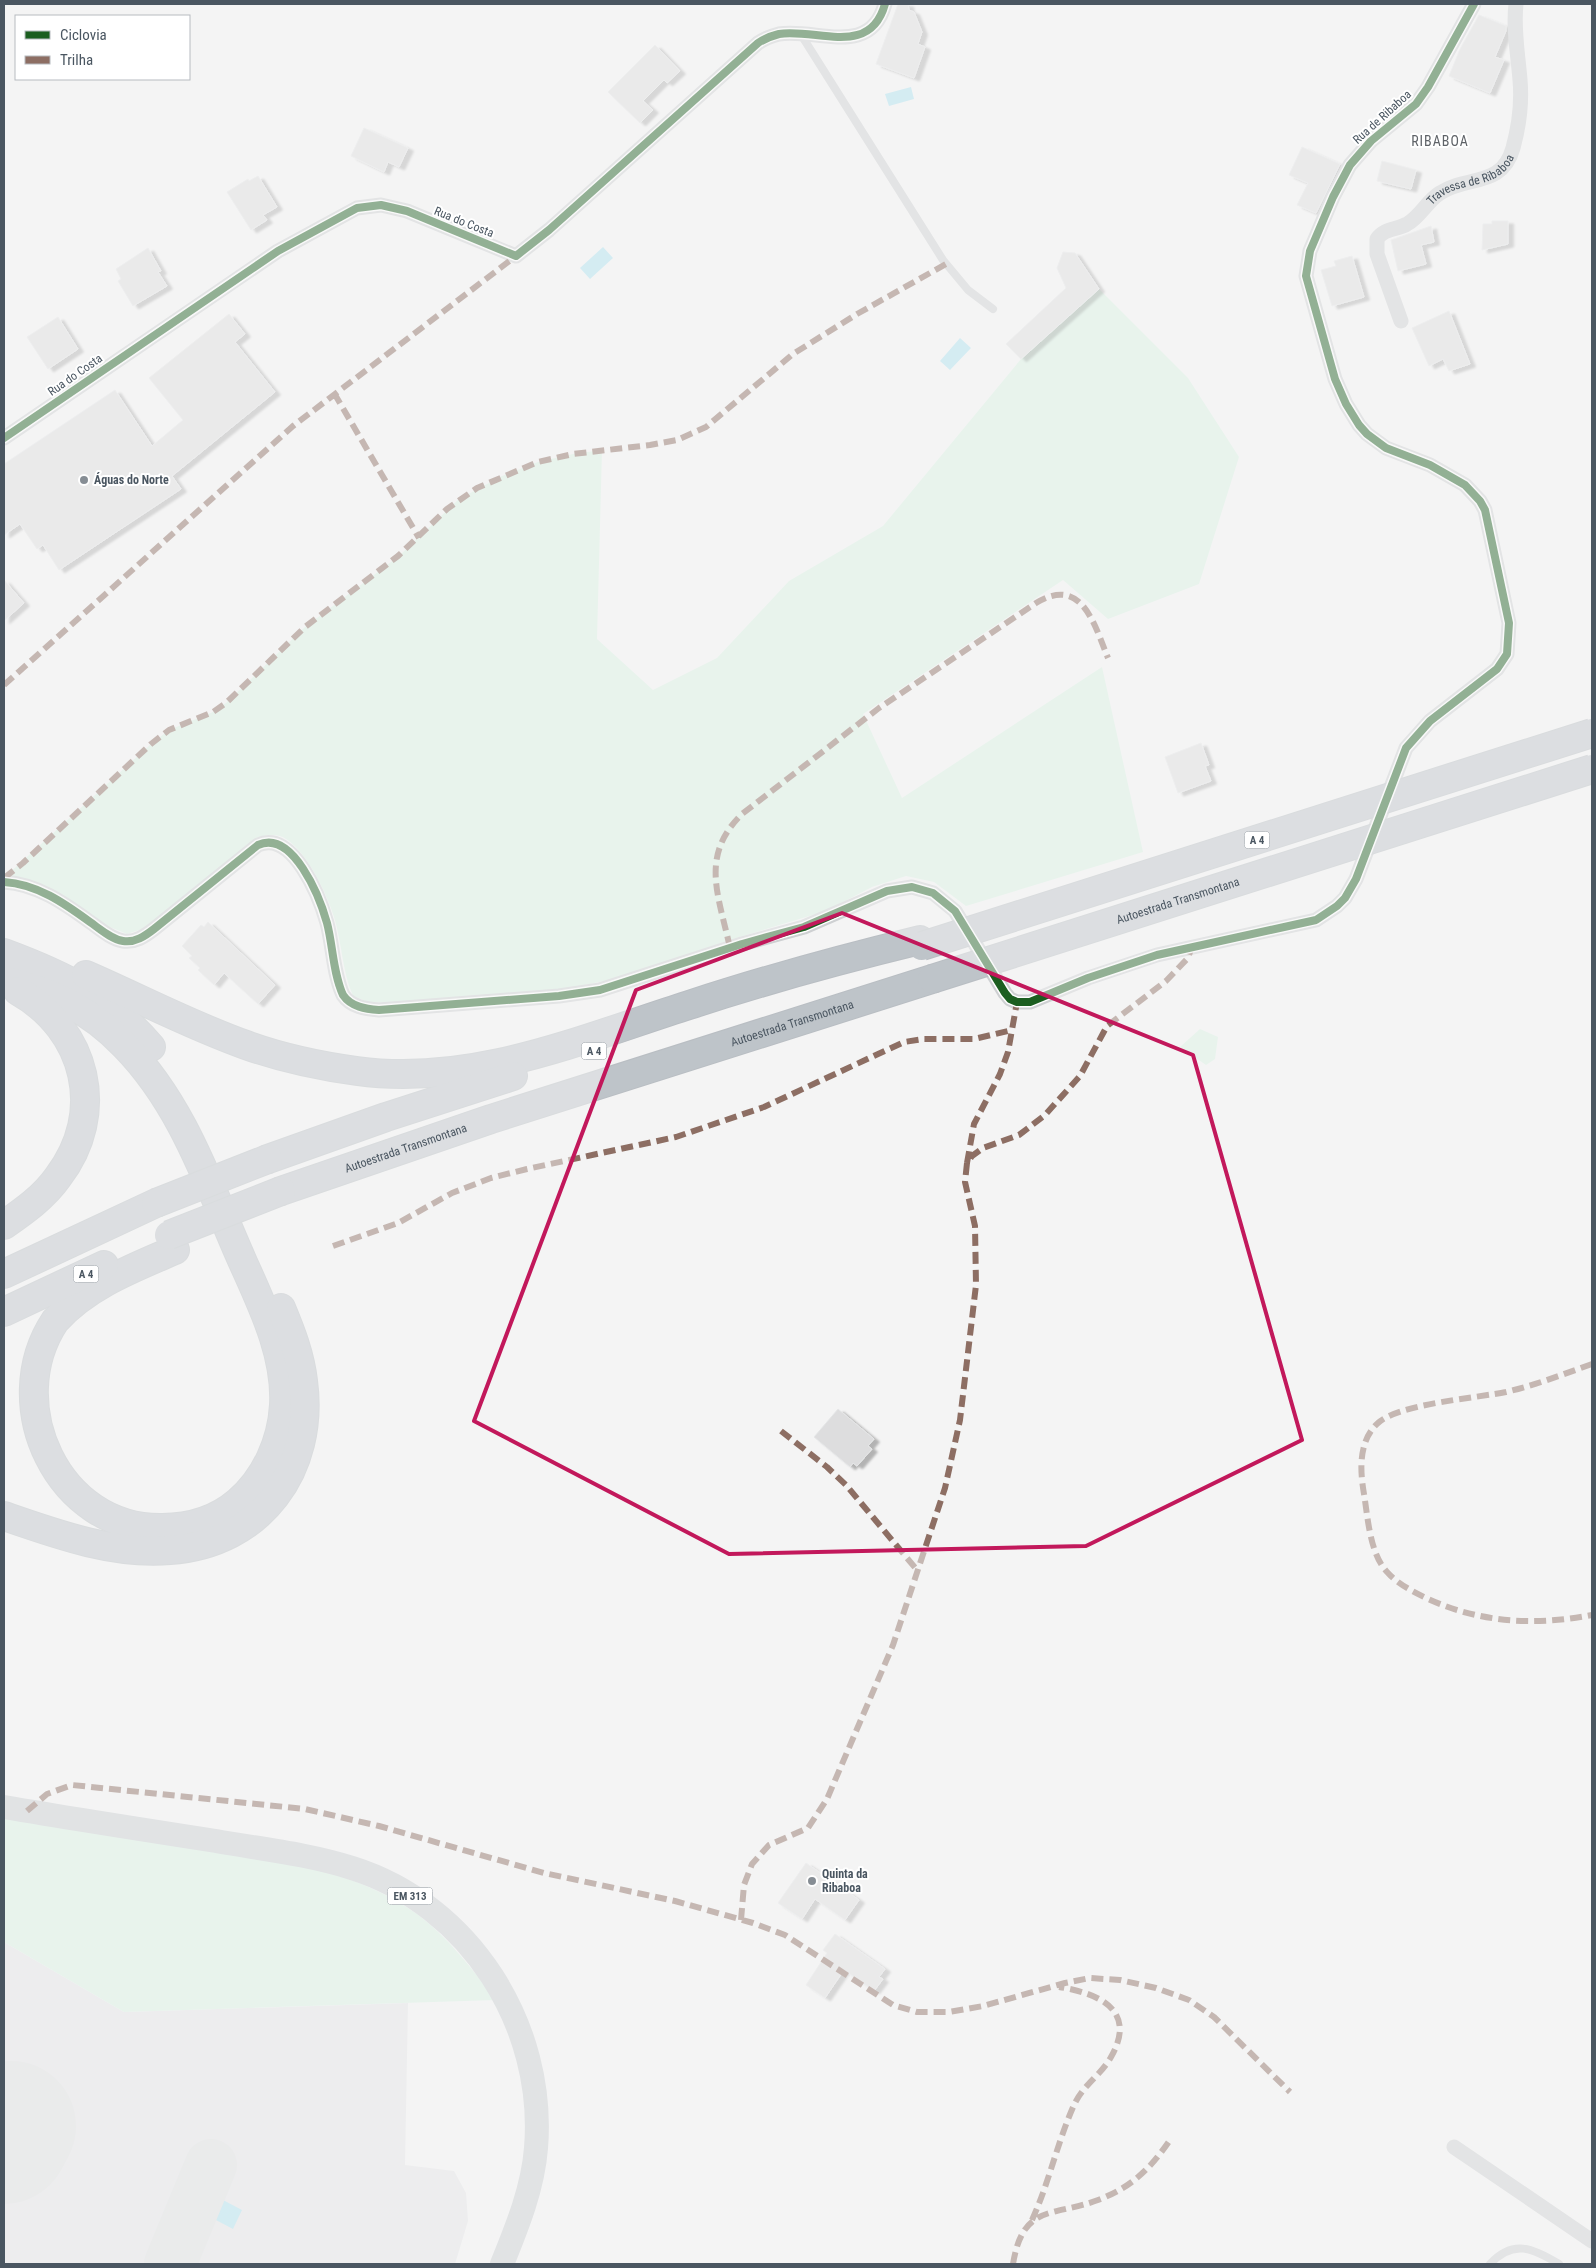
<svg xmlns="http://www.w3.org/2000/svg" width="1596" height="2268" font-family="'Roboto Condensed',sans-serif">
	<defs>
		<filter id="shadow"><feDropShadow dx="5.5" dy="3" stdDeviation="1" flood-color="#0004"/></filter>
	</defs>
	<rect width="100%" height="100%" fill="#f4f4f4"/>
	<!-- airport -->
	<path fill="#e4e5e7" d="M 4,1942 L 124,2012 L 408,2003 L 405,2165 L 454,2171 L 466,2193 L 468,2221 L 455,2264 L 4,2264 Z"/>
	<!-- green -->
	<path fill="#d9f2e3" d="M 1099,289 L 1188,378 L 1239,457 L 1199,584 L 1108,619 L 1063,580 L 863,714 L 902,798 L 1102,667 L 1143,852 L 966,906 L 934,882 L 906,876 L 872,887 L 826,911 L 733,939 L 614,979 L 560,990 L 412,1004 L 368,1002 L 353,996 C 342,971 342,943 334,917 C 327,894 307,852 286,839 C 277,833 266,835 256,838 L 148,927 L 127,934 L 105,925 L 62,894 L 6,876 L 151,744 L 169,730 L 213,712 L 226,703 L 305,627 L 399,556 L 459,499 L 502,476 L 538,462 L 573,454 L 602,450 L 597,639 L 653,690 L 717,658 L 789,581 L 883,526 L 1021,359 Z
		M 1200,1029 L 1218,1037 L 1215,1059 L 1206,1065 L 1180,1047 Z
		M 4,1817 C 66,1827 128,1837 191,1847 C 268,1859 352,1867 417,1914 C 449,1938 472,1969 496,2000 L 124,2012 L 4,1942 Z"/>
	<!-- water -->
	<path fill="#aee2f0" d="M 911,87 L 914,99 L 889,106 L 885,94 Z
		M 603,247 L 613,258 L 590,279 L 580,268 Z
		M 960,338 L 971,348 L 950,370 L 940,361 Z
		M 223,2200 L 242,2210 L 233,2229 L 214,2219 Z"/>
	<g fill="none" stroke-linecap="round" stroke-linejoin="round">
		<!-- taxiway -->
		<path stroke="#dedfe0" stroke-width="52" d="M 170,2264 L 211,2165"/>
		<!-- runway -->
		<path stroke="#dedfe0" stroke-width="130" d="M 4,2139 L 11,2126"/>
	</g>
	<!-- building -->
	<path fill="#ddddde" stroke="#e5e6e7" filter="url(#shadow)" d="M 898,4 L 908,4 L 909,10 L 914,12 L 922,32 L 918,44 L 925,47 L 914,78 L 876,64 Z
		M 1479,15 L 1506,26 L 1506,31 L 1495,57 L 1504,60 L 1490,93 L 1449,76 L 1460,49 Z
		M 655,45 L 680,71 L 667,83 L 664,80 L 643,101 L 653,110 L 640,123 L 608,92 Z
		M 364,128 L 408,148 L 399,167 L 388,162 L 384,172 L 351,156 Z
		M 1302,147 L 1340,164 L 1316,213 L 1297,205 L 1308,183 L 1289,175 Z
		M 1382,161 L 1416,170 L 1411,189 L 1377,181 Z
		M 258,176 L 277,207 L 263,215 L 267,220 L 251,230 L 227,192 L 248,179 L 249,181 Z
		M 1492,221 L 1508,221 L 1508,244 L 1482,250 L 1483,224 L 1492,224 Z
		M 1431,226 L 1434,242 L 1421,245 L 1426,264 L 1398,271 L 1391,240 Z
		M 148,248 L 161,271 L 158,272 L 167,286 L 133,306 L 118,281 L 121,279 L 116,269 Z
		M 1063,252 L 1075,253 L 1099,289 L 1021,359 L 1006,344 L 1066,288 L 1057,268 Z
		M 1352,256 L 1364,297 L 1332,306 L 1321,270 L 1336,266 L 1334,261 Z
		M 1449,311 L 1470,364 L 1449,371 L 1443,359 L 1429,366 L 1412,328 Z
		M 229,314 L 245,334 L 235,342 L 275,392 L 172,476 L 181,489 L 59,570 L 43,545 L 37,549 L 20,524 L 4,535 L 4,464 L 115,390 L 152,446 L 183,420 L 149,378 Z
		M 58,317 L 78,349 L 48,369 L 27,337 Z
		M 4,580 L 24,603 L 4,621 Z
		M 1201,743 L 1209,765 L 1205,766 L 1211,781 L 1178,793 L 1165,757 Z
		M 208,922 L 275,985 L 258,1004 L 224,973 L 214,985 L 198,970 L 200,968 L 189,958 L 192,956 L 182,946 L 201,925 L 204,927 Z
		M 838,1409 L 874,1439 L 868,1446 L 872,1449 L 857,1466 L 853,1463 L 850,1467 L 814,1437 Z
		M 806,1863 L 859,1900 L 845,1920 L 815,1899 L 802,1919 L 778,1903 Z
		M 835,1934 L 885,1969 L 879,1977 L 883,1979 L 874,1991 L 844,1970 L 825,1998 L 806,1985 L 827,1953 L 823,1950 Z"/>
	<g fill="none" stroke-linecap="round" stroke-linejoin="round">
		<defs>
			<g id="highway">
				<path d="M 4,953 C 66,976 107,996 151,1047"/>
				<path d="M 86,975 C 139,998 192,1026 246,1045 C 282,1058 320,1066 357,1071 C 472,1087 582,1039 689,1005 C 765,980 842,959 920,940"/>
				<path d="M 4,981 C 51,990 92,1011 125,1046 C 179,1101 205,1174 235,1244 C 256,1294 287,1348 284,1405 C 282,1441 266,1478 238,1502 C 217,1520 189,1528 162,1528 C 58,1530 0,1404 55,1321 C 86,1286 133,1268 175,1250"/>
				<path d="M 268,1159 L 386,1117 L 513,1076"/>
				<path id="s2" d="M 281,1191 L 491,1119 L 932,979"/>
				<path d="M 4,1225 C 24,1211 44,1197 58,1177 C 107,1113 87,1030 18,991"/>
				<path d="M 4,1274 L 156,1203"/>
				<path d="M 4,1312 L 104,1265"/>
				<path d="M 4,1516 C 56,1534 114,1555 170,1550 C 261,1544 315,1469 303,1381 C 300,1355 291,1332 281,1308"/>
			</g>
		</defs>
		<!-- highway casing -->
		<use href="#highway" stroke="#b9bec3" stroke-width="30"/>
		<!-- lane -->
		<path stroke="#ced0d2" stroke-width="8" d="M 800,33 L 943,260 L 968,290 L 993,309
			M 1490,2264 C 1513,2239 1533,2248 1559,2264"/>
		<!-- street -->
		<g stroke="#ced0d2" stroke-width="15">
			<path id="s1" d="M 1401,321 L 1377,254 L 1377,239 C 1384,228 1397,230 1407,224 C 1420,217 1427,201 1440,193 C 1467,175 1502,188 1513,148 C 1519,126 1522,102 1520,80 C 1518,54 1513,29 1516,4"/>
			<path d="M 4,438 L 278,251 L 357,208 L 381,205 L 407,211 L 516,256 L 549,230 L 758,43 C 764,39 771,36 779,34 C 817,28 870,58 885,4"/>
			<path d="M 4,882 C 37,884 64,903 90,922 C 100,929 111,939 123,941 C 135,943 145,936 154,929 L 258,845 C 293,829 320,898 327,923 C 333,946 333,973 343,995 C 351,1007 366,1009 379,1010 L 559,996 L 600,990 L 742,944 L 804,927 L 887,891 L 912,887 L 933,893 L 955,911 L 1005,993 L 1010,999 L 1017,1002 L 1030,1002 L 1088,978 L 1157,955 L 1316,920 L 1337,906 L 1345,898 L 1356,879 L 1406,748 L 1430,721 L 1497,669 L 1507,654 L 1509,623 L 1485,510 L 1480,501 L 1465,485 L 1430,465 L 1386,448 L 1367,434 L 1359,425 L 1346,404 L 1335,379 L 1306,276 L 1310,251 L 1333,197 L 1350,165 L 1371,141 L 1416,104 L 1428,87 L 1474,4"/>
			<path d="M 1454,2147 L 1592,2241"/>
		</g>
		<!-- primary -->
		<path stroke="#caced1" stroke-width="24" d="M 4,1807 C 74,1819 145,1830 216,1841 C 261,1849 308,1854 352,1868 C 470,1905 546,2026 536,2148 C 533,2188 517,2227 502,2264"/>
		<!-- highway -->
		<use href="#highway" stroke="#bec4c9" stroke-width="28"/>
		<defs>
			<g id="highway-bridge">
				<path d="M 922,946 L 1592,733"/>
				<path id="s3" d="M 932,979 L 1592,769"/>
				<path d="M 156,1203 L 268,1159"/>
				<path d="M 169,1235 L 281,1191"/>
			</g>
		</defs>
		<!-- highway-bridge casing -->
		<use href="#highway-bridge" stroke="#b9bec3" stroke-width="30" stroke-linecap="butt"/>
		<!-- highway-bridge -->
		<use href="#highway-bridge" stroke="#bec4c9" stroke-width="28"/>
		<!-- quiet -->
		<path stroke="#8d6e63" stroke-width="6" stroke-dasharray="12 6" stroke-linecap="butt" d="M 334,393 L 419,538
			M 4,685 L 293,426 L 516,256
			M 4,878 L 23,863 L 151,744 L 169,730 L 213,712 L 226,703 L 305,627 L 398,556 L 447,509 L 477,488 L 538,462 L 573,454 L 650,445 L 677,440 L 706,427 L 793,354 L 857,314 L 946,264
			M 730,948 C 719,896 699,856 742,814 L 879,708 L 1036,603 C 1082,575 1094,624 1108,658
			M 967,1163 L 974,1124 L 1000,1074 L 1008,1052 L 1017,1002
			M 333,1246 L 398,1223 L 452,1193 L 491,1178 L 527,1169 L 676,1137 L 764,1107 L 904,1042 L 924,1039 L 974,1039 L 1012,1030
			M 1592,1364 C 1564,1374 1536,1385 1506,1392 C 1476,1398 1398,1404 1378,1423 C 1358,1441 1360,1471 1364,1494 C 1368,1519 1370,1555 1388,1573 C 1398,1584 1412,1591 1426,1598 C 1480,1623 1534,1626 1592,1615
			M 781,1431 L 827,1467 L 846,1485 L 917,1570
			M 27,1811 L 47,1794 L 72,1785 L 305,1809 L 379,1826 L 544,1873 L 675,1901 L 753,1923 L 785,1935 L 893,2005 L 917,2012 L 949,2012 L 983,2006 L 1065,1983 L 1090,1978 L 1120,1980 L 1156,1988 L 1189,2000 L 1214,2017 L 1290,2092
			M 741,1920 L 744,1885 L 752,1864 L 769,1845 L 808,1828 L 827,1799 L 893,1645 L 945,1488 L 960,1420 L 976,1285 L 975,1226 L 965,1182 L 967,1163 L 972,1156 L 983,1148 L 1019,1135 L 1045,1115 L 1080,1076 L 1107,1026 L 1166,981 L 1188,958 L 1192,946
			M 1032,2220 C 1049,2183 1057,2143 1074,2105 C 1083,2085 1101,2075 1111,2057 C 1138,2010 1098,1993 1059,1987
			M 1013,2264 C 1023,2203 1053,2217 1098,2200 C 1132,2187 1150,2169 1170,2140"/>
		<defs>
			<path id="cycleway" d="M 4,438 L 278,251 L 357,208 L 381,205 L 407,211 L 516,256 L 549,230 L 758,43 C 764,39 771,36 779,34 C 817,28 870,58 885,4
				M 4,882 C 37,884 64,903 90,922 C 100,929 111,939 123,941 C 135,943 145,936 154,929 L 258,845 C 293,829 320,898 327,923 C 333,946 333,973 343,995 C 351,1007 366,1009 379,1010 L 559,996 L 600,990 L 742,944 L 804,927 L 887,891 L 912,887 L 933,893 L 955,911 L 1005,993 L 1010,999 L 1017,1002 L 1030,1002 L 1088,978 L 1157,955 L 1316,920 L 1337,906 L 1345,898 L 1356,879 L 1406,748 L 1430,721 L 1497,669 L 1507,654 L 1509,623 L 1485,510 L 1480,501 L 1465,485 L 1430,465 L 1386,448 L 1367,434 L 1359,425 L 1346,404 L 1335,379 L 1306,276 L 1310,251 L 1333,197 L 1350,165 L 1371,141 L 1416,104 L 1428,87 L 1474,4"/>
		</defs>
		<!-- cycleway casing -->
		<use href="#cycleway" stroke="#fff" stroke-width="11"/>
		<!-- cycleway -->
		<use href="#cycleway" stroke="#1b5e20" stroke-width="8"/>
	</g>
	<!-- marked area -->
	<path d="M0 0H1596V2268H0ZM 842,913 L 1193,1055 L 1302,1440 L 1086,1546 L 729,1554 L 474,1421 L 636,990 Z" fill="#f4f4f4" fill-opacity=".55" fill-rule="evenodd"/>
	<path fill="none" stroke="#c2185b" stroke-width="4" stroke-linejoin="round" d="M 842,913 L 1193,1055 L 1302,1440 L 1086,1546 L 729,1554 L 474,1421 L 636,990 Z"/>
	<!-- markers -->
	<g fill="#868d94" stroke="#fff" stroke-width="2">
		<circle cx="84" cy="480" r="5"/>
		<circle cx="812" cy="1881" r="5"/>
	</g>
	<g text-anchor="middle" stroke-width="4" stroke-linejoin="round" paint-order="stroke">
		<!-- shield labels -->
		<g fill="#fff" stroke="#808990" stroke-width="1">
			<rect x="1244.5" y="831.5" width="25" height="17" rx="4"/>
			<rect x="581.5" y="1042.5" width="25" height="17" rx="4"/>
			<rect x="73.5" y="1265.5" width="25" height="17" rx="4"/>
			<rect x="387.5" y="1887.5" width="45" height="17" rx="4"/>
		</g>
		<g font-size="11" font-weight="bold" fill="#4a5661">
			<text x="1257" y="844">A 4</text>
			<text x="594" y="1055">A 4</text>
			<text x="86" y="1278">A 4</text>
			<text x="410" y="1900">EM 313</text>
		</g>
		<!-- street labels -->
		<g font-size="12" fill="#4a5661" stroke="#fff">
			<text transform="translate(1382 117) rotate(-42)" y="4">Rua de Ribaboa</text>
			<text dy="4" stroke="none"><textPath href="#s1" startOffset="200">Travessa de Ribaboa</textPath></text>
			<text transform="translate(464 222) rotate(22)" y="4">Rua do Costa</text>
			<text transform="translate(75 375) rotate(-35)" y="4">Rua do Costa</text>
			<text dy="4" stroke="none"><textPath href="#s3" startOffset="258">Autoestrada Transmontana</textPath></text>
			<text dy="4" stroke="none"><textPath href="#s2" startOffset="538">Autoestrada Transmontana</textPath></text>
			<text dy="4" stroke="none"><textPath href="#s2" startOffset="132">Autoestrada Transmontana</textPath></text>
		</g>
		<!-- poi labels -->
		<g font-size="12" font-weight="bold" fill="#4a5661" stroke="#fff" text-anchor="start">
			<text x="94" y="484">Águas do Norte</text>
			<text x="822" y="1878">Quinta da<tspan x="822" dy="14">Ribaboa</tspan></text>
		</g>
		<!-- neighbourhood labels -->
		<g font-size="14" letter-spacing="1" fill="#5f6368" stroke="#fff">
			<text x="1440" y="146">RIBABOA</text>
		</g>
	</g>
	<!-- border -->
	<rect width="1596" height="2268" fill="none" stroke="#4a5661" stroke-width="10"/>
	<!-- legend -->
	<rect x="15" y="15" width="175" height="65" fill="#ffffff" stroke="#b7bbc0"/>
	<rect x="25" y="31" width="25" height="8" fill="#1b5e20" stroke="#b7bbc0"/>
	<text x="60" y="40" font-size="15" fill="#4a5661">Ciclovia</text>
	<rect x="25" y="56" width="25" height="8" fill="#8d6e63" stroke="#b7bbc0"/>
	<text x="60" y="65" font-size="15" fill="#4a5661">Trilha</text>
</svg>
